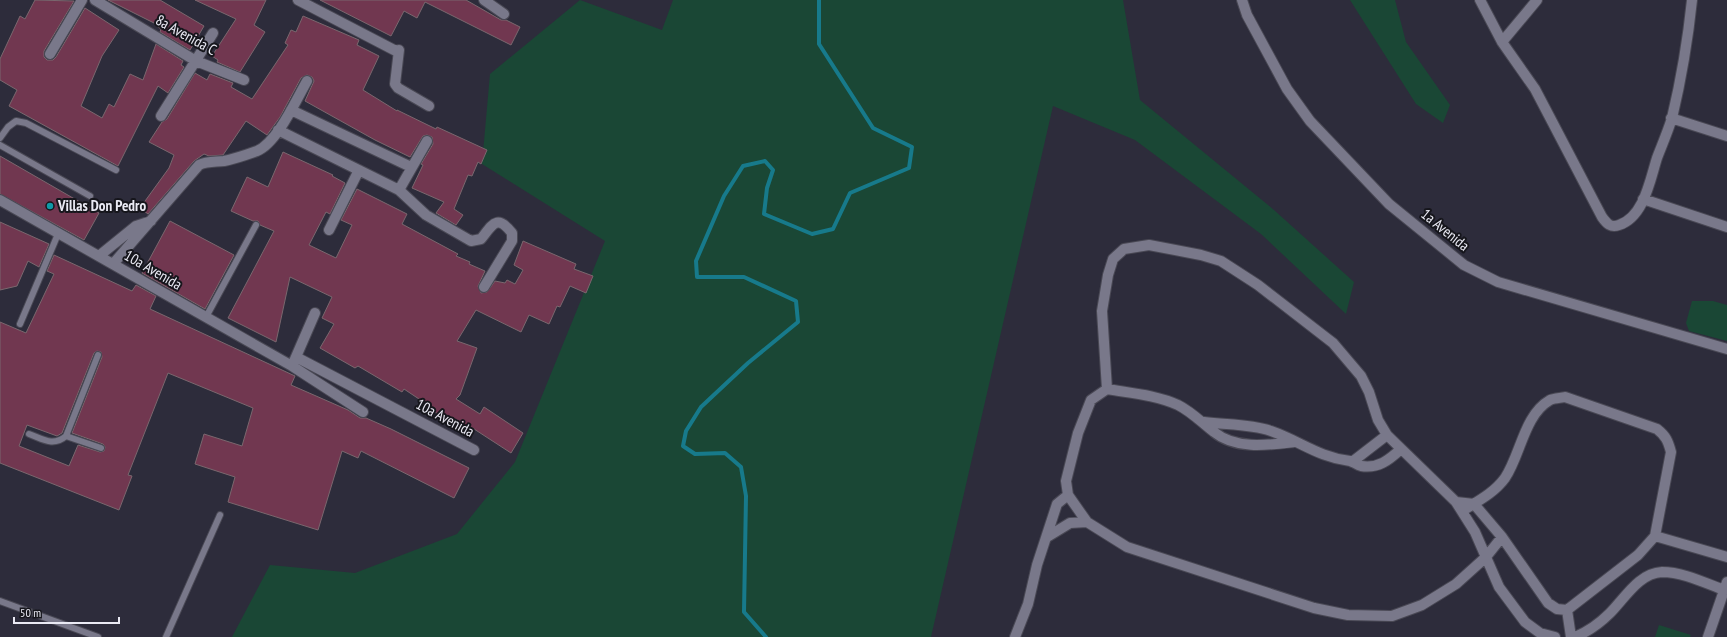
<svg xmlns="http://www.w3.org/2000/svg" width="1727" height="637" font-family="'PT Sans Narrow',sans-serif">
	<rect width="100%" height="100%" fill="#2d2c3b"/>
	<!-- green -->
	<path fill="#1a4735" d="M 580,0 L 662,30 L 673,0 L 1123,0 L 1140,100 L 1274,210 L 1354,282 L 1346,314 L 1261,234 L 1135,140 L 1053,106 L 931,637 L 232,637 L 270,565 L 355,573 L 457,534 L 515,462 L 605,241 L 482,164 L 490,74 Z
		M 1350,0 L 1395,0 L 1406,42 L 1450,105 L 1443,123 L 1416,104 Z
		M 1692,301 L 1713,301 L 1727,305 L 1727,341 L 1689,331 L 1686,323 Z
		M 1659,625 L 1691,635 L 1690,637 L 1655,637 Z"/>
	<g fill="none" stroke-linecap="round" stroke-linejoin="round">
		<!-- stream -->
		<path stroke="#177a8b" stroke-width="4" d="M 766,637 L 744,612 L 746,496 L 741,467 L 725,453 L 695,454 L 683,446 L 686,431 L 701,407 L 748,363 L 798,322 L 796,301 L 744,277 L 697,277 L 696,261 L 724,196 L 743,166 L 765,161 L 773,170 L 767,188 L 764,214 L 812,234 L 833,229 L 850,193 L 909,168 L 912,147 L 873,128 L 819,44 L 819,0"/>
	</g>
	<!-- building -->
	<path fill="#713750" stroke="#7a676e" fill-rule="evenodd" d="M 35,0 L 74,1 L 44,51 L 44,57 L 47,60 L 53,60 L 56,57 L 85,8 L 119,30 L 102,56 L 81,106 L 102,118 L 109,104 L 114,107 L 130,74 L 143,80 L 156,44 L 183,61 L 181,65 L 184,67 L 168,93 L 158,86 L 118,166 L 9,106 L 17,90 L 0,80 L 0,59 L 20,16 L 25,19 Z
		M 108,0 L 160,0 L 204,26 L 190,50 L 160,32 L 161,29 L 155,25 L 156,24 Z
		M 195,0 L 266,0 L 254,25 L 265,32 L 240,72 L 217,62 L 218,60 L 212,56 L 236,19 Z
		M 320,0 L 466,0 L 501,20 L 506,20 L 520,27 L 511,45 L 425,2 L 417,18 L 404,11 L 391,36 Z
		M 303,16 L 359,40 L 357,45 L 379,56 L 363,90 L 397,111 L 397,110 L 436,129 L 437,127 L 487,150 L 481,164 L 478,162 L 472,176 L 468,175 L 454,209 L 463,215 L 456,225 L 436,213 L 444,202 L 412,188 L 423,165 L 421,164 L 433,144 L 432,137 L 427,135 L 423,136 L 410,157 L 375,140 L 305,101 L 314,81 L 312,77 L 307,75 L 301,78 L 280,117 L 267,135 L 246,121 L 223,155 L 209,156 L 204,154 L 194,161 L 148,214 L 140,208 L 169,168 L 174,155 L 149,142 L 162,122 L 167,119 L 195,73 L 207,80 L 210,74 L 233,83 L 231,87 L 252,99 L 288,45 L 285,43 L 291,30 L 296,32 Z
		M 283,152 L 333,175 L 332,176 L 345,183 L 330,214 L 326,212 L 309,245 L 336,258 L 352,225 L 341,220 L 357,189 L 407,214 L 402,224 L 458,254 L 456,256 L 470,262 L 469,264 L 485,271 L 478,286 L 481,293 L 487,292 L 495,281 L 505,283 L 507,280 L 515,284 L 523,270 L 514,265 L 523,241 L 576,264 L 574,269 L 593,276 L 586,293 L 570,286 L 560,307 L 557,306 L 549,324 L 529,315 L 521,332 L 476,310 L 457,341 L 477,348 L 460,395 L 456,399 L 480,414 L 484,407 L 523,433 L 511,453 L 471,427 L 468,431 L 445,416 L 444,418 L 421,403 L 422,401 L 404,389 L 402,392 L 358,366 L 355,368 L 320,348 L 334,324 L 322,318 L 332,297 L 290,277 L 276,342 L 228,318 L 274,231 L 260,225 L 258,221 L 253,221 L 231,211 L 247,177 L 268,187 Z
		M 0,156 L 99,213 L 84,240 L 0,194 Z
		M 170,221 L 234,255 L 205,309 L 142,273 Z
		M 0,222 L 49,244 L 39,267 L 28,261 L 17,286 L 0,290 Z
		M 54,255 L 132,291 L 136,285 L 156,296 L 150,309 L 295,376 L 291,385 L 348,410 L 360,418 L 366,418 L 391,429 L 469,468 L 454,498 L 361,451 L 358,458 L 342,451 L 318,530 L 228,502 L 235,477 L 195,464 L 204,434 L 242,446 L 253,408 L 168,373 L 128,475 L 132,476 L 119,510 L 0,463 L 0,322 L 26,333 L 54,274 L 47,271 ZM 97,351 L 101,352 L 102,357 L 72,433 L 103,444 L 105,447 L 104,451 L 100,452 L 78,445 L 69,466 L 19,446 L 27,425 L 57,436 L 62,433 L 94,353 Z"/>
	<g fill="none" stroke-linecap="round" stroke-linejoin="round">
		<defs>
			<path id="service" d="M 0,138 L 8,127 L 16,121 L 26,123 L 116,170
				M 0,145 L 90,196
				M 206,317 L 256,225
				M 20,324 L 58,234
				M 29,434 C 43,439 53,447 66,436 L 98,355
				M 66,436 L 101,448
				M 0,601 L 98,637
				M 166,637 L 220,515"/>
			<path id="minor" d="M 95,0 L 196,61 L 244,80
				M 298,0 L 396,51 L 399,50 L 395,84 L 398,88 L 429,106
				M 484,0 L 504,14
				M 1242,0 L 1247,15 L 1287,89 L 1310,121 L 1389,204 L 1464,265 L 1498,282 L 1727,349
				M 1480,0 L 1502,42 L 1535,89 L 1602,217 C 1607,224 1611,228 1619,225 C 1644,217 1650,180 1657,158 C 1662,145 1668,131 1672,118 C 1681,80 1688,39 1692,0
				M 1502,42 L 1537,0
				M 50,54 L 82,0
				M 291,110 L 411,167
				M 161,116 L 213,33
				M 1671,118 L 1727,136
				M 278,130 L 399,190 L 426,215 L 471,241 L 481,239 C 493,224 497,214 512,233 L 512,241 L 484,287
				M 399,190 L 427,141
				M 1643,199 L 1727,227
				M 0,200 L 292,366
				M 329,230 L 359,170
				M 99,256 L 136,226 L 151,221
				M 113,264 L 199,165 C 207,161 215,162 224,161 C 234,159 246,155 257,151 C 277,143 296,100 307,81
				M 315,313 L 292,366 L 363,412
				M 296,357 L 474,450
				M 1107,389 L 1102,311 L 1108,275 L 1113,259 L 1124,249 L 1149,245 L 1201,255 L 1221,261 L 1258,285 L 1333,343 L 1361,376 L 1369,392 L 1378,420 L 1387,435 L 1456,502 L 1475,532 L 1499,587 L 1525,622 L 1540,633 L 1555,637
				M 1204,422 C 1227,425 1250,424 1271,431 C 1300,441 1318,457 1350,461 C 1354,462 1357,465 1361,466 C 1378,469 1389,460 1401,449
				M 1294,442 C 1269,445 1236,450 1214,432 C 1202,423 1192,412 1178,405 C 1156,395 1130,393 1107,389 L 1091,400 L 1078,433 L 1066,481 L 1068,495 L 1087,522 L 1127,547 L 1314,608 L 1348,615 L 1392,616 L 1422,605 L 1456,584 L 1486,557 L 1502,537
				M 1352,462 L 1387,435
				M 1456,502 L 1474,504 L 1502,537 L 1548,603 L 1557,609 L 1567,610 L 1638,555 L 1655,536 L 1671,452 C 1668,441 1666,436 1657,429 L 1565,397 C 1561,398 1554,398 1550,400 C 1524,415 1521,454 1505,478 C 1494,493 1478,501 1462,511
				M 1655,536 L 1727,557
				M 1047,537 L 1070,523 L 1087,522
				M 1567,610 L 1571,637
				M 1015,637 L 1028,604 L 1037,565 L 1057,504 L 1068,495
				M 1575,637 C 1587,632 1600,623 1610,613 C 1625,598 1639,573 1662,572 C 1683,572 1705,583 1724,590
				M 1708,637 L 1727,582"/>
		</defs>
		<!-- service casing -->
		<use href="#service" stroke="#494854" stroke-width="8"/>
		<!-- minor casing -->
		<use href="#minor" stroke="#494854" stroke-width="12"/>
		<!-- service -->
		<use href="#service" stroke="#79788a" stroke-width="6"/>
		<!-- minor -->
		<use href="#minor" stroke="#79788a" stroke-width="10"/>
	</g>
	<!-- markers -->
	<circle fill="#0f9aa8" stroke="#16161c" stroke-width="1.5" cx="50" cy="206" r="4"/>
	<g text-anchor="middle" stroke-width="4" stroke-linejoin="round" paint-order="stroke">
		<!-- street labels -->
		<g font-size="15" fill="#eaeaf4" stroke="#16161c">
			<text transform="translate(186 35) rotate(29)" y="5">8a Avenida C</text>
			<text transform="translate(1445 230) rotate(39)" y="5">1a Avenida</text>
			<text transform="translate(153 270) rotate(30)" y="5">10a Avenida</text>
			<text transform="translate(445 418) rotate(28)" y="5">10a Avenida</text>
		</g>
		<!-- poi labels -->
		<g font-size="15" font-weight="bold" fill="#eaeaf4" stroke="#16161c" text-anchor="start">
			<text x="58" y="211">Villas Don Pedro</text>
		</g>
	</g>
	<!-- scale -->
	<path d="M14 617v6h105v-6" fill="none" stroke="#eaeaf4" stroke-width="2"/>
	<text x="20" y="617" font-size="12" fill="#eaeaf4" stroke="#16161c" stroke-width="3" paint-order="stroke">50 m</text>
</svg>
